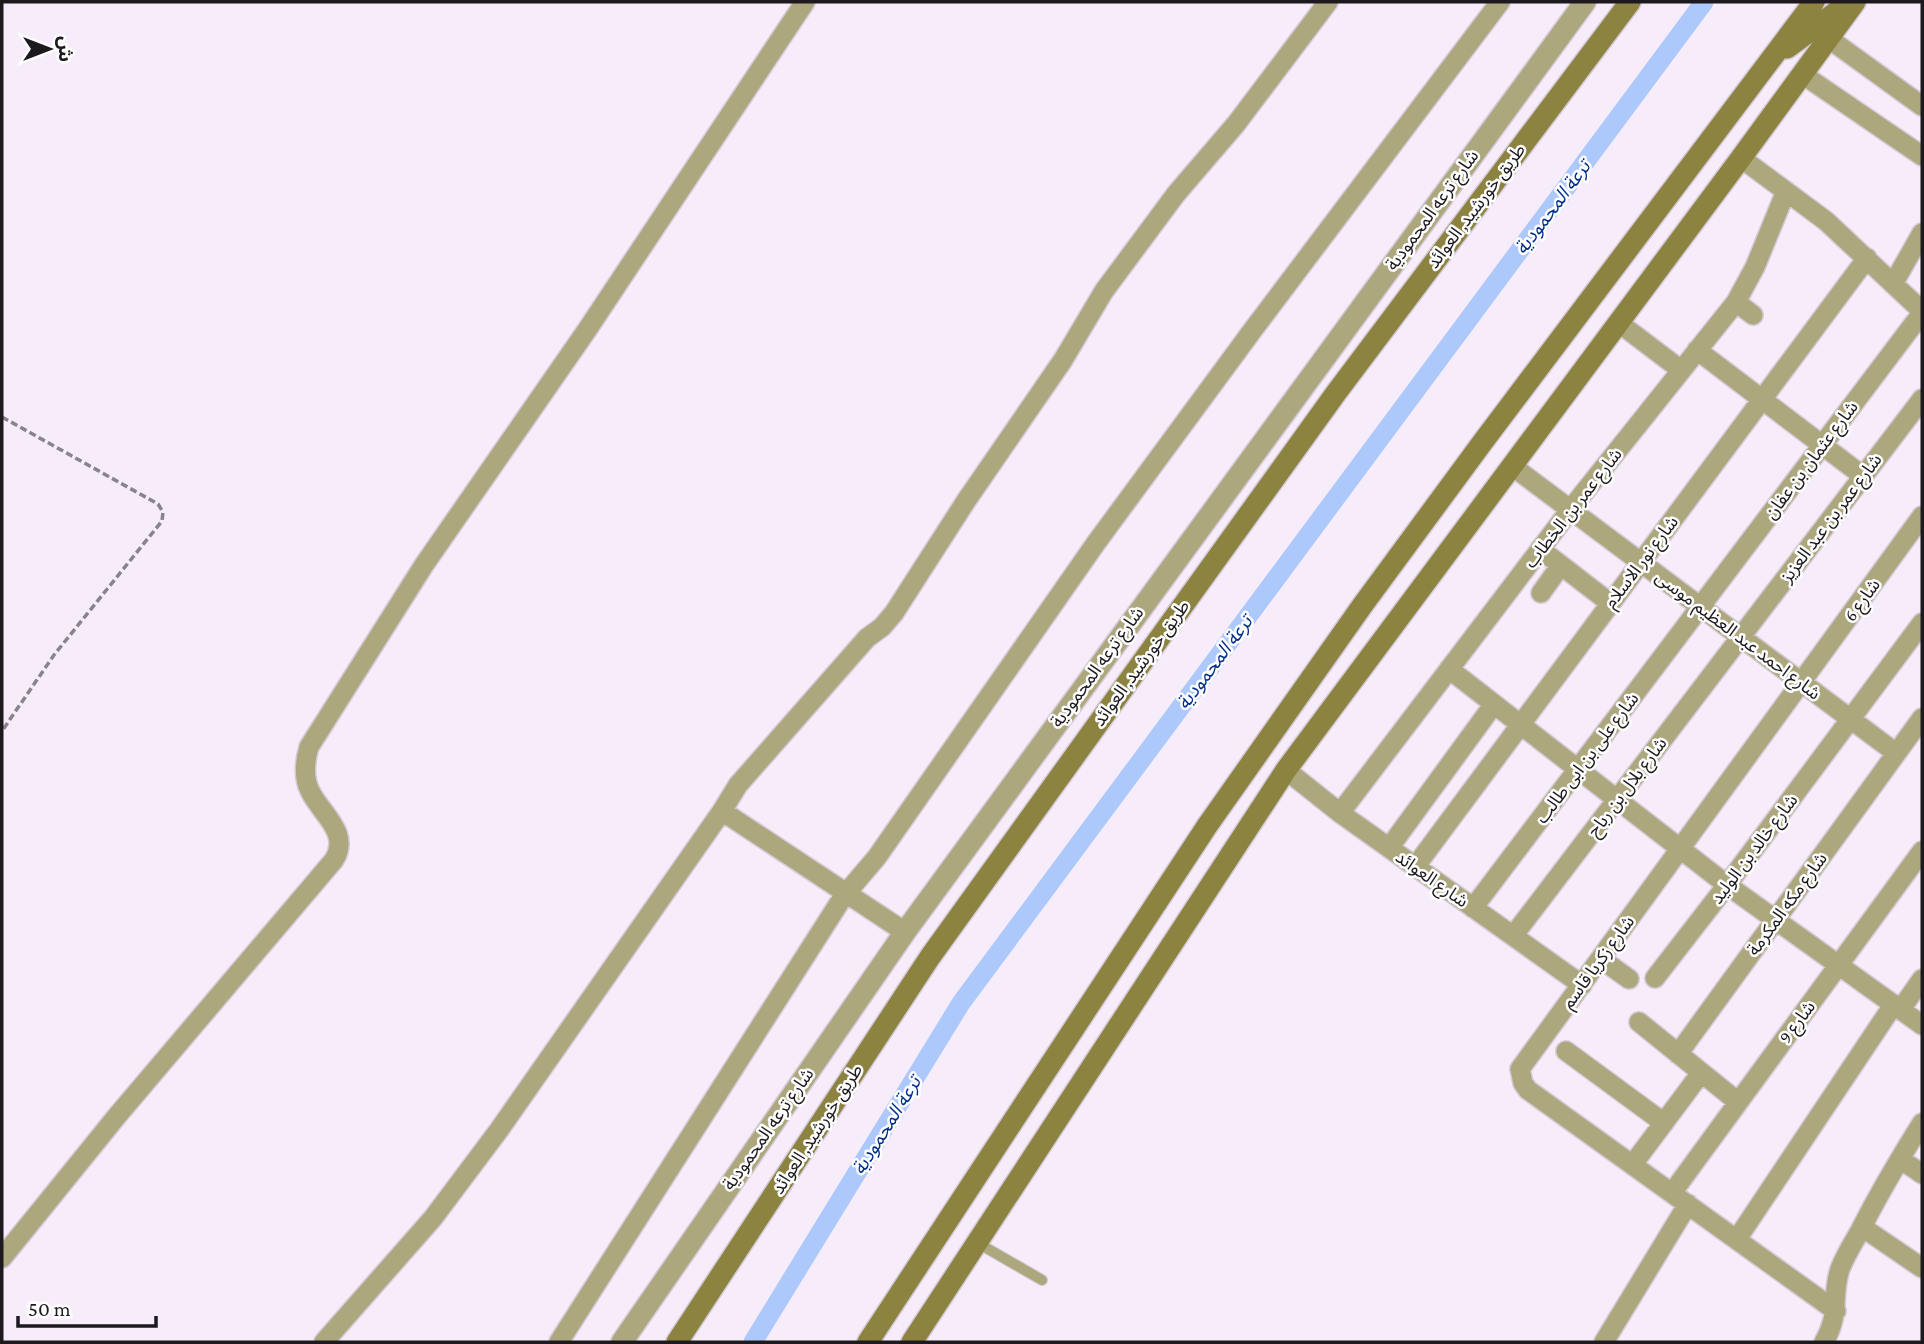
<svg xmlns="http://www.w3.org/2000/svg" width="1924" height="1344" font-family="'Crimson Pro','Noto Sans Arabic',serif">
	<rect width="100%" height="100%" fill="#f7ecfa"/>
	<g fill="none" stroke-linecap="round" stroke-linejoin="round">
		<!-- canal -->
		<path stroke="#adc9fb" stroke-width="19" d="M 753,1342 L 961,1003 L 1704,2"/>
		<defs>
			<path id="service" d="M 976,1242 L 1042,1280"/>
			<path id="minor" d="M 1828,38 L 1922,106
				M 1802,74 L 1922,156
				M 1741,158 L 1826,221 L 1922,311
				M 1893,284 L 1922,233
				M 1736,302 L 1753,315
				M 1619,323 L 1681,370
				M 1697,350 L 1863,476
				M 1512,466 L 1896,753
				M 1540,549 L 1610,603
				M 1541,593 L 1561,565
				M 1449,669 L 1727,885 L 1922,1025
				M 1286,770 L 1340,813 L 1582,985
				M 722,811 L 905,932
				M 1340,813 L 1570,510 L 1736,302 L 1755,267 L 1786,191
				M 1389,848 L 1494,704
				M 1415,867 L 1867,258
				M 1473,908 L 1922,313
				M 1513,936 L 1922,399
				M 1601,959 L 1629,979
				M 1655,978 L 1727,885 L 1922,623
				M 1901,1009 L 1922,979
				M 1639,1022 L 1738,1102
				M 1566,1051 L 1664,1123
				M 1678,1054 L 1922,718
				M 1900,1159 L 1922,1174
				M 1633,1164 L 1701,1073
				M 1672,1193 L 1922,851
				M 1862,1227 L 1922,1268
				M 1737,1239 L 1894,1004
				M 2,1258 L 117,1116 L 334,860 C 351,833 321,814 310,791 C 303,777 305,761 309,747 L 424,565 L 587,330 L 805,2
				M 1836,1311 L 1528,1090 L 1523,1083 L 1520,1069 L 1922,516
				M 324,1342 L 433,1218 L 499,1130 L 722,811 L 738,785 L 867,638 L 882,627 L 894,613 L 966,501 L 1063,360 L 1104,291 L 1176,194 L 1236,124 L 1328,2
				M 559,1342 L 843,897 L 877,857 L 1096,543 L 1252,331 L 1500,2
				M 1604,1342 L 1688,1204
				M 1824,1342 C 1841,1313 1831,1296 1840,1269 C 1845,1256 1853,1243 1860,1231 C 1879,1193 1900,1158 1922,1123"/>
			<path id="tertiary" d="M 622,1342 L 905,932 L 1585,2"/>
			<path id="secondary" d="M 1787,48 L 1843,7
				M 677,1342 L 930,957 L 1336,393 L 1630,2
				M 868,1342 L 1207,826 L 1362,606 L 1482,443 L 1814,2
				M 912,1342 L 1286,770 L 1741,158 L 1855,2"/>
		</defs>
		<!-- service casing -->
		<use href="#service" stroke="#d4cad7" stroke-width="12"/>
		<!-- minor casing -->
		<use href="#minor" stroke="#d4cad7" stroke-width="22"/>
		<!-- tertiary casing -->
		<use href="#tertiary" stroke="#d4cad7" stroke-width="24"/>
		<!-- secondary casing -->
		<use href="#secondary" stroke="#d4cad7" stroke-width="24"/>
		<!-- path -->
		<path stroke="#8a838c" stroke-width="3.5" stroke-dasharray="7 3.5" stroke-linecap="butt" d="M 2,417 L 158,504 L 163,512 L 162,521 L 54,655 L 2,731"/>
		<!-- service -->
		<use href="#service" stroke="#aca77d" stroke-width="10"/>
		<!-- minor -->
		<use href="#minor" stroke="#aca77d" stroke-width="19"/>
		<!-- tertiary -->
		<use href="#tertiary" stroke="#aca77d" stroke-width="21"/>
		<!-- secondary -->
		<use href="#secondary" stroke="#8c8341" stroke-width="21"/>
	</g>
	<g text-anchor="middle" stroke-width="5" stroke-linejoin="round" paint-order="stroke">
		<!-- street labels -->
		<g font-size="18" fill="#1d191e" stroke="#fefefe">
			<text transform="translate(1476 206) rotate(-53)" y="6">طريق خورشيد, العوائد</text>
			<text transform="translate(1432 210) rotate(-54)" y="6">شارع ترعه المحمودية</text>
			<text transform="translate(1811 460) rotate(-53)" y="6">شارع عثمان بن عفان</text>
			<text transform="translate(1573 508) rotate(-52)" y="6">شارع عمر بن الخطاب</text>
			<text transform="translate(1831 518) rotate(-53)" y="6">شارع عمر بن عبد العزيز</text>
			<text transform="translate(1641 562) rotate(-53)" y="6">شارع نور الاسلام</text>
			<text transform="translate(1862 600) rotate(-54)" y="6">شارع 6</text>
			<text transform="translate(1738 635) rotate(37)" y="6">شارع احمد عبد العظيم موسى</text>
			<text transform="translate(1141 663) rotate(-54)" y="6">طريق خورشيد, العوائد</text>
			<text transform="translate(1097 667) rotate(-54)" y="6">شارع ترعه المحمودية</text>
			<text transform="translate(1587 758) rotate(-53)" y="6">شارع على بن ابى طالب</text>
			<text transform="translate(1627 787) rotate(-53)" y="6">شارع بلال بن رباح</text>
			<text transform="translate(1754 849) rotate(-53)" y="6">شارع خالد بن الوليد</text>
			<text transform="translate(1432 879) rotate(35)" y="6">شارع العوائد</text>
			<text transform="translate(1787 904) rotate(-54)" y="6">شارع مكه المكرمة</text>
			<text transform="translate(1598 962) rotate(-54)" y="6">شارع زكريا قاسم</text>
			<text transform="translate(1797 1022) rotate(-53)" y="6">شارع 9</text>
			<text transform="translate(768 1129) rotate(-55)" y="6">شارع ترعه المحمودية</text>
			<text transform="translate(817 1129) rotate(-57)" y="6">طريق خورشيد, العوائد</text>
		</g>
		<!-- water labels -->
		<g font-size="19" font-style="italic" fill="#002f8a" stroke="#fefefe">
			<text transform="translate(1552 207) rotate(-53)" y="7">ترعة المحمودية</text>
			<text transform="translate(1214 662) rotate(-53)" y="7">ترعة المحمودية</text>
			<text transform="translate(886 1125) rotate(-58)" y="7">ترعة المحمودية</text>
		</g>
	</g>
	<!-- border -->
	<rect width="1924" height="1344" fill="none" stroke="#1d191e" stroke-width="7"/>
	<!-- north arrow -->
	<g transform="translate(49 49) rotate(90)" stroke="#fefefe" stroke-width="5" paint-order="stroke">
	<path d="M0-5L12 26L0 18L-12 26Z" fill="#1d191e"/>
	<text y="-10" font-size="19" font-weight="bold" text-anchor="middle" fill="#1d191e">ش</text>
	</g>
	<!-- scale -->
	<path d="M18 1316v10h138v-10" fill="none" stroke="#1d191e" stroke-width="3.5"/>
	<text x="28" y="1316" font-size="21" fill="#1d191e" stroke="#fefefe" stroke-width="5" paint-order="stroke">50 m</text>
</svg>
